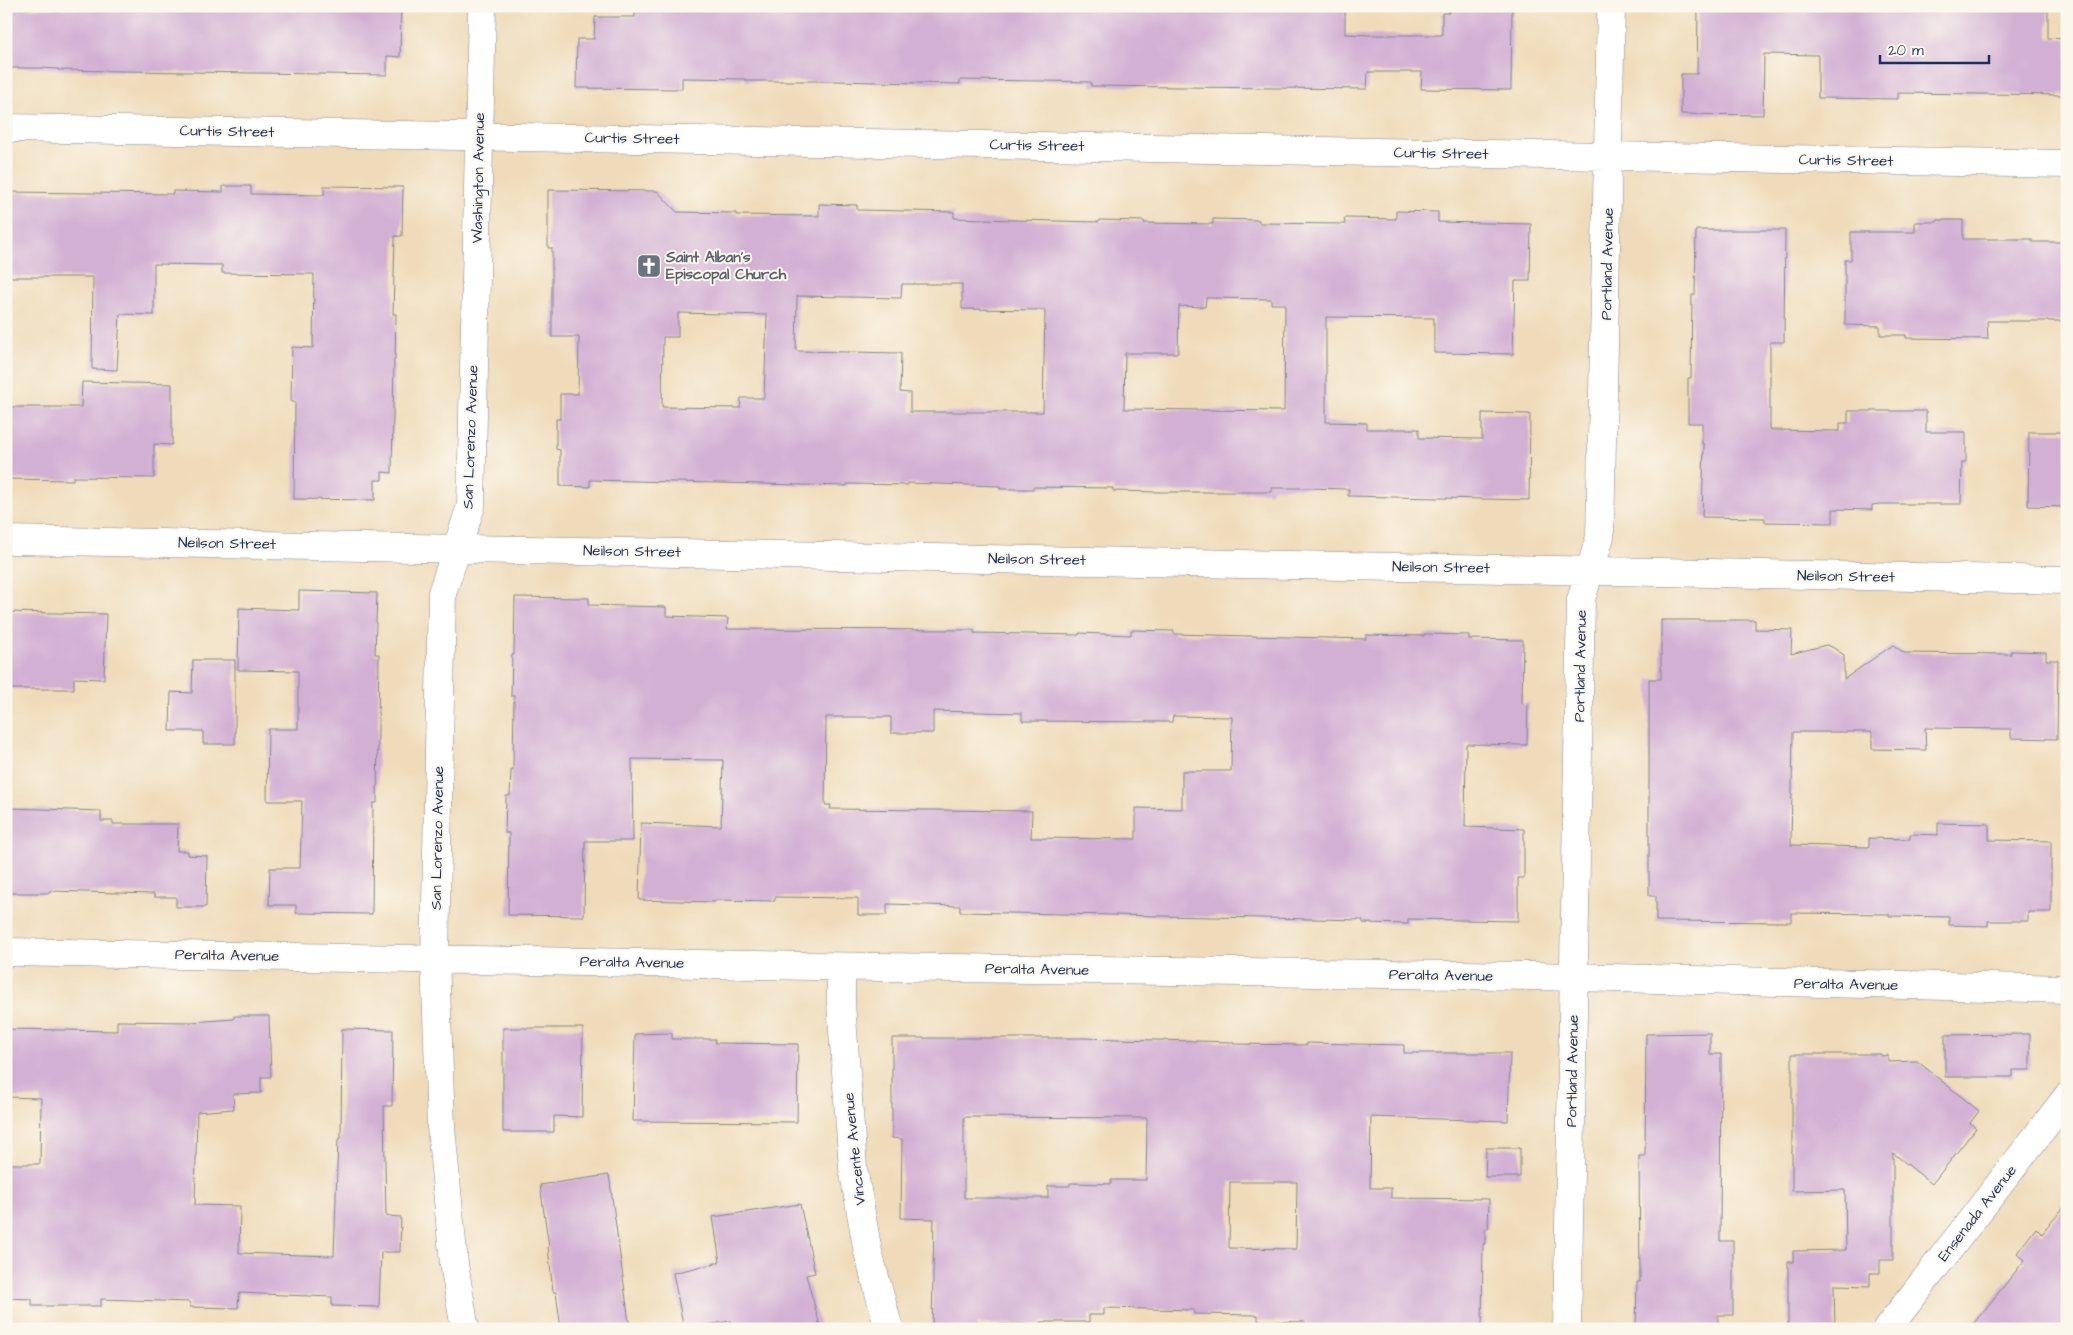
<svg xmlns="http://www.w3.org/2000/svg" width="2073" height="1335" font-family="'Architects Daughter',sans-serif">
	<rect width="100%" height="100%" fill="#fbf7ec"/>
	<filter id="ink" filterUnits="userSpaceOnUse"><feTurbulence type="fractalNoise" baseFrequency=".02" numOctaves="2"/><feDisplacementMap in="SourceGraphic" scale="10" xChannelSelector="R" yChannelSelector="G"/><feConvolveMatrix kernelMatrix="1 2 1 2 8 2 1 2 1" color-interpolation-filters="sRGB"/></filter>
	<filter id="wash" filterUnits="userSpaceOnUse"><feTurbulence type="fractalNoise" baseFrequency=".0096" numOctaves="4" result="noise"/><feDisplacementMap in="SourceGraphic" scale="20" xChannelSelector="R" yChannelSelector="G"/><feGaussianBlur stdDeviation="1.12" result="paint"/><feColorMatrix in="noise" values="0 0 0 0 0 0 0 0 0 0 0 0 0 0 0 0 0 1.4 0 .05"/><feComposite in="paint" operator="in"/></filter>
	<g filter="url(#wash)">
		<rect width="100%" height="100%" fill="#efdbba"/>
		<g id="blocks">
			<!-- building -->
			<path fill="#d2b0d4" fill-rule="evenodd" d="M 106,6 L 401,6 L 400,57 L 387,56 L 387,75 L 58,70 L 58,69 L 41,68 L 6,68 L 6,8 L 106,9 Z
				M 635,6 L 1345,6 L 1345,34 L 1368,35 L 1442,35 L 1442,13 L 1449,13 L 1449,6 L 1512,6 L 1511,90 L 1421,89 L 1422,72 L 1368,72 L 1367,89 L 1091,86 L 1091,82 L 1041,81 L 960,80 L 960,84 L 836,81 L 746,81 L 746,79 L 682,78 L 682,89 L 576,88 L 577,39 L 594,39 L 595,17 L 635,17 Z
				M 1800,6 L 2048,8 L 2048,38 L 2067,39 L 2067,95 L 1898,93 L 1898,99 L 1818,98 L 1818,55 L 1764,54 L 1763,115 L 1681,114 L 1681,74 L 1697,74 L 1698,9 L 1800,9 Z
				M 223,186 L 251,186 L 251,194 L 324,195 L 324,186 L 403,187 L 402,236 L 395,236 L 393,314 L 396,314 L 395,359 L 394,359 L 392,473 L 382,472 L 382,480 L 375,480 L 375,500 L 294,499 L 295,402 L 291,402 L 292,347 L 313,348 L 314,274 L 222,273 L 222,265 L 154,264 L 154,315 L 120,314 L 117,370 L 92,369 L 93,277 L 6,277 L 6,192 L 173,194 L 173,191 L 223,192 Z
				M 548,190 L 657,191 L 677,212 L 736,213 L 736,215 L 819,216 L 819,204 L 857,205 L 857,210 L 954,212 L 954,218 L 1015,220 L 1099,222 L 1100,220 L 1144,221 L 1144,223 L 1213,224 L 1213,219 L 1259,220 L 1259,223 L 1345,224 L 1344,218 L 1396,219 L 1396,211 L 1438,212 L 1438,222 L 1531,224 L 1530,281 L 1515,281 L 1513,354 L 1434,353 L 1434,318 L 1326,317 L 1326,422 L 1367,423 L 1367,429 L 1419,429 L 1419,438 L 1482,439 L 1482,413 L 1530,414 L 1529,500 L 1348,496 L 1349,489 L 1305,488 L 1272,488 L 1272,492 L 1160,492 L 1113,491 L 1113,488 L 1033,487 L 1033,489 L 1000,489 L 1000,486 L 908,483 L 908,485 L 847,484 L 847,486 L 590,480 L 590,487 L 560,486 L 560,450 L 556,449 L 556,419 L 560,419 L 560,394 L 578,394 L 579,337 L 552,337 L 552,248 L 548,248 ZM 902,284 L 962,284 L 962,309 L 1045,310 L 1043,412 L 910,412 L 910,393 L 900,392 L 901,353 L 796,351 L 797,296 L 901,298 ZM 1206,298 L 1271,299 L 1271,304 L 1285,304 L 1284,411 L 1124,409 L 1125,353 L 1178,353 L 1179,306 L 1205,307 ZM 678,313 L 767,315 L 764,398 L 741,398 L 740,408 L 662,407 L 663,337 L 678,337 Z
				M 1938,220 L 1963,220 L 1963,239 L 2032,239 L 2032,242 L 2067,242 L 2067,321 L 1987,321 L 1988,339 L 1906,338 L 1906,335 L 1880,335 L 1880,326 L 1845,325 L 1845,260 L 1851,260 L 1851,232 L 1915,232 L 1915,222 L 1937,222 Z
				M 1696,230 L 1785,230 L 1784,342 L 1770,342 L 1770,430 L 1840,431 L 1840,423 L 1848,423 L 1848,411 L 1926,411 L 1926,432 L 1966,432 L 1966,462 L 1962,462 L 1961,504 L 1880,504 L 1872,505 L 1872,510 L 1833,509 L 1833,523 L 1765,522 L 1765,518 L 1702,517 L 1704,444 L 1702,444 L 1702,423 L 1688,423 L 1688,378 L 1691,378 L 1692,295 L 1695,295 Z
				M 82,382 L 172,384 L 172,445 L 154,444 L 154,478 L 73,477 L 73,480 L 6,479 L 6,407 L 81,407 Z
				M 2029,432 L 2067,432 L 2067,507 L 2028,506 Z
				M 299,591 L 377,593 L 375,654 L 379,654 L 377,803 L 373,803 L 372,914 L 296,913 L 296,905 L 269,905 L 270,868 L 300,868 L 302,801 L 267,801 L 268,729 L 298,729 L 298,671 L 238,670 L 239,608 L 299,610 Z
				M 515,597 L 589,598 L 589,605 L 666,607 L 666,616 L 728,618 L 727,629 L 974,630 L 974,633 L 1079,635 L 1079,633 L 1131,635 L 1131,630 L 1174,631 L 1174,634 L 1366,639 L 1366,635 L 1424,636 L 1424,634 L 1469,635 L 1469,639 L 1523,640 L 1522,704 L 1528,703 L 1527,745 L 1466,744 L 1465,827 L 1524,829 L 1524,878 L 1518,878 L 1518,921 L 1408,919 L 1408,924 L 1363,923 L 1363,920 L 960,912 L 960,906 L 887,904 L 887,915 L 858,915 L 858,898 L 775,897 L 775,901 L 715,900 L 715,902 L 639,900 L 641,823 L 721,826 L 723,760 L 632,759 L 633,841 L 585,841 L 584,916 L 508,915 L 509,833 L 505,833 L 506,796 L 510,796 L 511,770 L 513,770 L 514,696 L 511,696 L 512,655 L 514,655 ZM 933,711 L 1022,713 L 1022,721 L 1172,722 L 1173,716 L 1232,717 L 1231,771 L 1182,771 L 1182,809 L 1136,808 L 1136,839 L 1031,838 L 1032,811 L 830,809 L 831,805 L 825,805 L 826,717 L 891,717 L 891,733 L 933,733 Z
				M 6,612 L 106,614 L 104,679 L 74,678 L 74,689 L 9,689 L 9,682 L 6,682 Z
				M 1661,620 L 1755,620 L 1755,629 L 1792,630 L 1791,654 L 1826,645 L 1832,647 L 1844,655 L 1844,679 L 1893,645 L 1904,653 L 2011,654 L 2011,651 L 2046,652 L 2046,660 L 2058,660 L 2057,739 L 2011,738 L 2011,729 L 1925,728 L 1926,750 L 1872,749 L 1872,732 L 1793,732 L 1791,845 L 1869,847 L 1869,838 L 1910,839 L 1910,834 L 1938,835 L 1938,823 L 1989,824 L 1989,840 L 2051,841 L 2051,912 L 2028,912 L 2028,921 L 1988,921 L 1988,926 L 1949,925 L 1949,917 L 1889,916 L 1889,914 L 1791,913 L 1791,922 L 1656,921 L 1656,896 L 1649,896 L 1649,679 L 1661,679 Z
				M 193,660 L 235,660 L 235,744 L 203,744 L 203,731 L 170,731 L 171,692 L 192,693 Z
				M 11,808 L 101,811 L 101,821 L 113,821 L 113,824 L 178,824 L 177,851 L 188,851 L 188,855 L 207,856 L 206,907 L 176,907 L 176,897 L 154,897 L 154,894 L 49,891 L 49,893 L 6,893 L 6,818 L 11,818 Z
				M 234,1016 L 269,1016 L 271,1077 L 261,1077 L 261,1093 L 233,1094 L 234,1109 L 197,1112 L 195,1205 L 240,1206 L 239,1253 L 334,1256 L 338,1139 L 341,1138 L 342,1029 L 393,1030 L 392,1106 L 384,1106 L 386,1216 L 401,1217 L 400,1252 L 381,1252 L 379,1307 L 332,1306 L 332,1297 L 239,1293 L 238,1308 L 190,1307 L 190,1302 L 101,1299 L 101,1306 L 32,1306 L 32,1299 L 6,1298 L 6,1164 L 40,1164 L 41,1098 L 6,1097 L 6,1029 L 117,1031 L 117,1021 L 191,1022 L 234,1019 Z
				M 503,1028 L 583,1028 L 582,1117 L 554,1116 L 554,1132 L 503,1132 Z
				M 672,1033 L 672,1039 L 715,1039 L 715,1043 L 798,1044 L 797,1122 L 633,1121 L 635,1034 Z
				M 1710,1033 L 1710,1054 L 1721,1054 L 1720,1241 L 1733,1241 L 1733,1315 L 1718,1315 L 1718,1329 L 1649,1329 L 1650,1325 L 1636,1325 L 1637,1282 L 1640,1282 L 1639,1156 L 1645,1156 L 1646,1034 Z
				M 2030,1034 L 2030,1070 L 2013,1070 L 2013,1077 L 1945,1077 L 1945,1035 Z
				M 892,1038 L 1081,1038 L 1233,1042 L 1233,1044 L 1307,1045 L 1307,1043 L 1404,1045 L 1404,1053 L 1510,1053 L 1508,1121 L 1371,1117 L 1370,1188 L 1391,1188 L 1391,1198 L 1489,1199 L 1488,1229 L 1485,1229 L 1485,1244 L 1483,1244 L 1482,1329 L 1305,1329 L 1305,1322 L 1258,1321 L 1258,1315 L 1194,1314 L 1194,1310 L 1104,1308 L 1104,1315 L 1089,1315 L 1089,1322 L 1041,1322 L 1041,1325 L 977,1324 L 977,1329 L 932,1329 L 934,1219 L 901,1218 L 902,1139 L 892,1138 ZM 964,1117 L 1147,1118 L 1146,1180 L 1111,1180 L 1111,1184 L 1070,1183 L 1070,1186 L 1048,1186 L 1048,1198 L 964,1198 ZM 1230,1182 L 1297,1182 L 1296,1249 L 1229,1248 Z
				M 1792,1054 L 1881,1054 L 1881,1056 L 1888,1055 L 1888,1062 L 1917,1061 L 1979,1111 L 1970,1123 L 1976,1128 L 1932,1184 L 1893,1153 L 1893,1260 L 1880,1260 L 1880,1273 L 1870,1273 L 1870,1286 L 1834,1285 L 1835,1329 L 1788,1329 L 1788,1262 L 1793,1262 L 1793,1251 L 1846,1250 L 1845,1190 L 1792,1191 Z
				M 1486,1148 L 1520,1148 L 1520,1177 L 1485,1177 Z
				M 609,1175 L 630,1329 L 561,1329 L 556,1292 L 553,1292 L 548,1247 L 549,1247 L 540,1185 Z
				M 2067,1203 L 2067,1329 L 1969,1329 L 2025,1260 L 2017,1253 L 2036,1228 L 2042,1234 Z
				M 800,1204 L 815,1273 L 806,1275 L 821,1329 L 734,1329 L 731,1321 L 684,1329 L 673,1273 L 720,1262 L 713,1217 Z"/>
		</g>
	</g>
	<g filter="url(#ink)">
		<use href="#blocks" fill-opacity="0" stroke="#85858c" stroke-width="1"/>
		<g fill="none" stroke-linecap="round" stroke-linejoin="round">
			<defs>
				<path id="minor" d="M 6,128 L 2067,164
					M 6,540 L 2067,580
					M 6,952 L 812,966 L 1533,976 L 2067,989
					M 841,967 L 841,1003 L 853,1168 L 868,1252 L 889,1329
					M 465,1329 L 454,1264 L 441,1127 L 435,958 L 442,593 L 471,506 L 482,6
					M 1567,1329 L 1581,600 L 1600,537 L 1611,6
					M 1887,1329 L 2067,1097"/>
			</defs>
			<!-- minor casing -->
			<use href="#minor" stroke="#85858c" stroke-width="29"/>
			<!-- minor -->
			<use href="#minor" stroke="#fff" stroke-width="28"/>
		</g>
	</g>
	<!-- icons -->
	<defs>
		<symbol id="church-square" viewBox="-11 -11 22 22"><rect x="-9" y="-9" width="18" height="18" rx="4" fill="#6b7280" stroke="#fbf7ec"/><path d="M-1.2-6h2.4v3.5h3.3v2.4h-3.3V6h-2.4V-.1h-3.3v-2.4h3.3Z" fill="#fff"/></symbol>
	</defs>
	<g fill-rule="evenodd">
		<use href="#church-square" x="635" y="252" width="28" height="28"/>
	</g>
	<g text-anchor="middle" stroke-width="4" stroke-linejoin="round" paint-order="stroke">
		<!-- street labels -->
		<g font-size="15" fill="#1b2f5e" stroke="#fbf7ec">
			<text transform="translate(227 131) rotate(1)" y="5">Curtis Street</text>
			<text transform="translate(632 138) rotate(1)" y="5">Curtis Street</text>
			<text transform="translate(1037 145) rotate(1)" y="5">Curtis Street</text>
			<text transform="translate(1441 153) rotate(1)" y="5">Curtis Street</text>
			<text transform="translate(1846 160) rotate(1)" y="5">Curtis Street</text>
			<text transform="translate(478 178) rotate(-89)" y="5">Washington Avenue</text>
			<text transform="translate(1607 264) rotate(-89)" y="5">Portland Avenue</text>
			<text transform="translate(470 437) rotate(-88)" y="5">San Lorenzo Avenue</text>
			<text transform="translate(227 543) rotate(1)" y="5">Neilson Street</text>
			<text transform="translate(632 551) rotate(1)" y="5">Neilson Street</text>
			<text transform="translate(1037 559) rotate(1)" y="5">Neilson Street</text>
			<text transform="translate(1441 567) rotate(1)" y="5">Neilson Street</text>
			<text transform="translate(1846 576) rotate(1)" y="5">Neilson Street</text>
			<text transform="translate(1580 666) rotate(-89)" y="5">Portland Avenue</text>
			<text transform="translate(437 838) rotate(-89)" y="5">San Lorenzo Avenue</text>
			<text transform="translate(227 955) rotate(1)" y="5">Peralta Avenue</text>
			<text transform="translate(632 962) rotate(1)" y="5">Peralta Avenue</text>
			<text transform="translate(1037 969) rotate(1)" y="5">Peralta Avenue</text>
			<text transform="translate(1441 975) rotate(1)" y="5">Peralta Avenue</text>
			<text transform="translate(1846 984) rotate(1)" y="5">Peralta Avenue</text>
			<text transform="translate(1572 1071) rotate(-89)" y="5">Portland Avenue</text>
			<text transform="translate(854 1149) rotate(-96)" y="5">Vincente Avenue</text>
			<text transform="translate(1977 1213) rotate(-52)" y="5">Ensenada Avenue</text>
		</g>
		<!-- worship labels -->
		<g font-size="15" font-weight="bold" fill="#5b616d" stroke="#fbf7ec" text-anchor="start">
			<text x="666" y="262">Saint Alban's<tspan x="666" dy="17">Episcopal Church</tspan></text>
		</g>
	</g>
	<!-- margin -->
	<rect width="2073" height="1335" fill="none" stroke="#fbf7ec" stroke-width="25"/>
	<!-- scale -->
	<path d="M1880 55v8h109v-8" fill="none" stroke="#1b2f5e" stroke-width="2.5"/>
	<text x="1888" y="55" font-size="15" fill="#1b2f5e" stroke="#fbf7ec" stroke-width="4" paint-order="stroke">20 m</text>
</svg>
